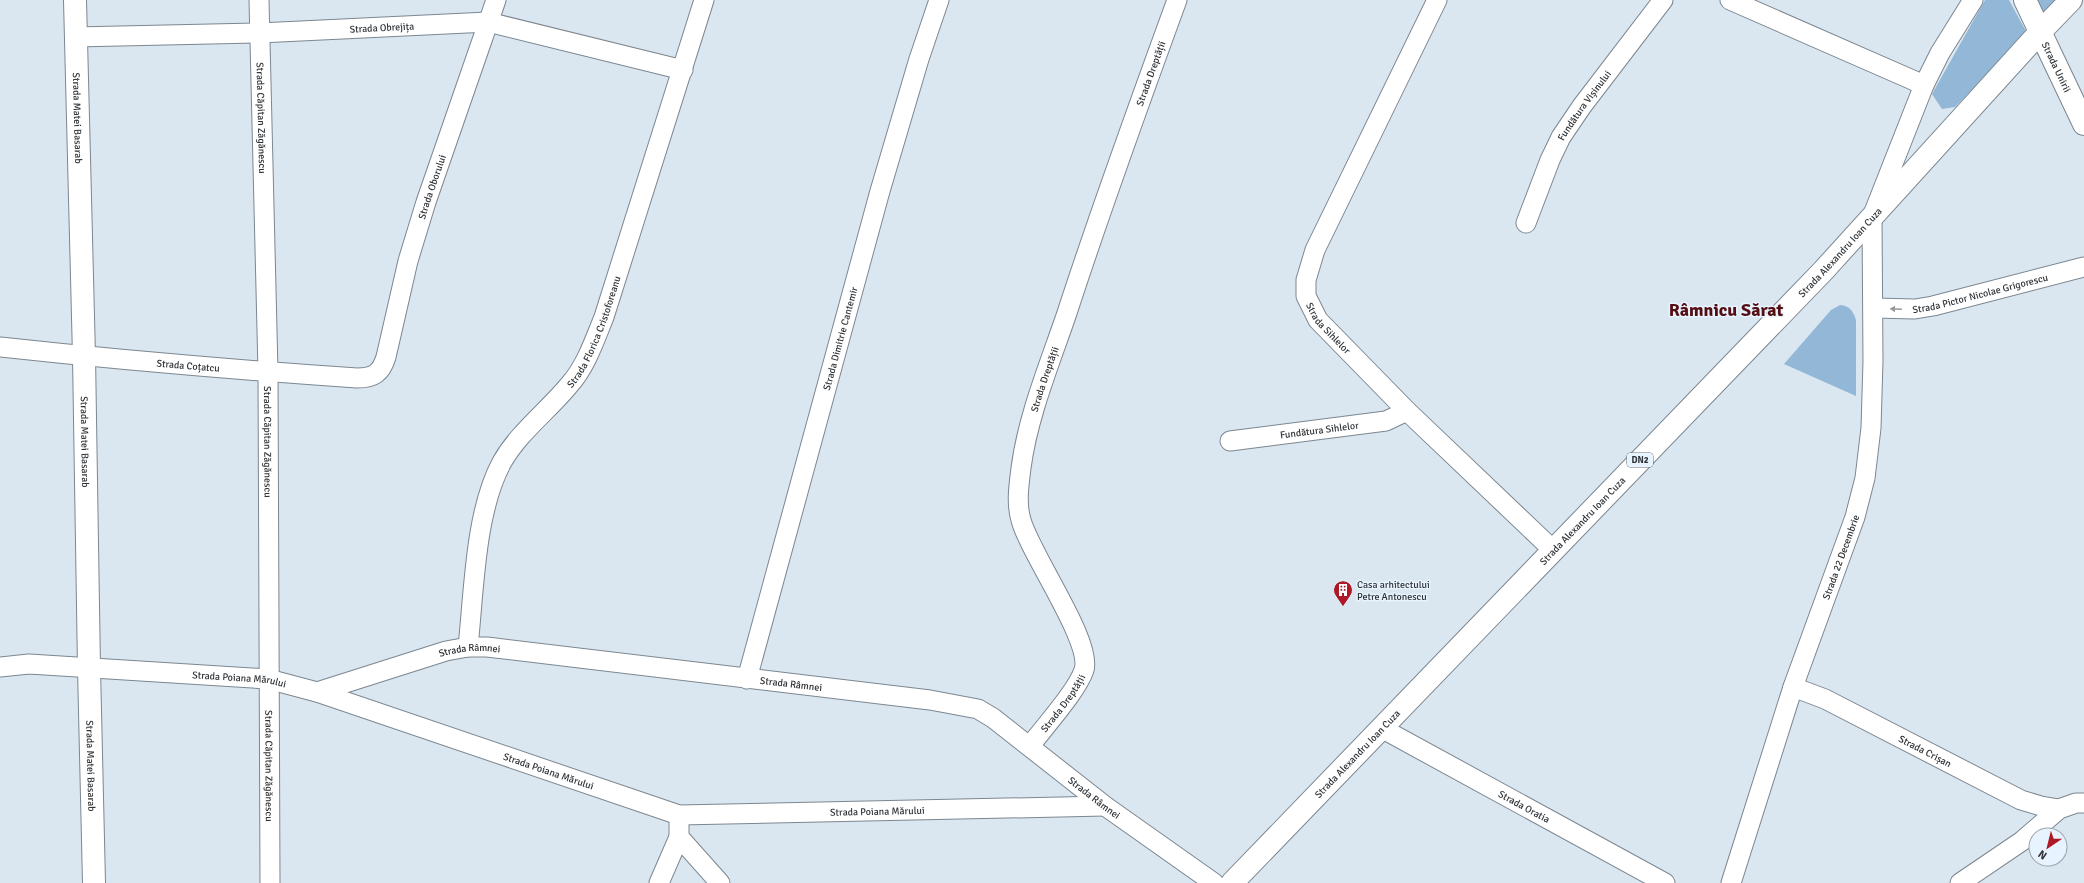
<svg xmlns="http://www.w3.org/2000/svg" width="2084" height="883" font-family="Signika,sans-serif">
	<rect width="100%" height="100%" fill="#dae6f0"/>
	<!-- green -->
	<path fill="#93b7d6" d="M 1985,0 L 2009,0 L 2027,33 L 1955,107 L 1942,109 L 1932,94 Z
		M 2027,0 L 2071,0 L 2041,31 Z
		M 1840,305 C 1850,306 1853,311 1856,320 L 1856,396 L 1784,364 L 1831,310 Z"/>
	<g fill="none" stroke-linecap="round" stroke-linejoin="round">
		<defs>
			<g id="minor">
				<path id="s1" d="M 259,0 L 268,372 L 270,883"/>
				<path id="s2" d="M 1437,0 L 1315,250 L 1306,280 L 1306,296 L 1318,320 L 1407,411 L 1553,550"/>
				<path d="M 1730,0 L 1924,85"/>
				<path id="s3" d="M 75,37 L 259,33 L 488,22 L 683,70"/>
				<path id="s4" d="M 1526,223 L 1550,160 L 1561,137 L 1582,106 L 1663,0"/>
				<path id="s5" d="M 1874,308 L 1915,309 L 1933,306 L 2084,267"/>
				<path id="s6" d="M 0,347 C 119,360 238,370 357,378 C 374,378 381,373 386,357 L 408,261 L 426,202 L 496,0"/>
				<path id="s7" d="M 1230,441 L 1386,421 L 1407,411"/>
				<path id="s8" d="M 468,647 C 474,591 475,511 502,462 C 519,432 548,411 570,384 C 586,366 595,339 604,317 L 704,0"/>
				<path id="s9" d="M 0,667 L 29,664 L 268,679 L 317,692 L 679,815 L 1105,806"/>
				<path id="s10" d="M 747,679 L 880,191 L 919,59 L 939,0"/>
				<path id="s11" d="M 1793,687 L 1825,699 L 2021,800 L 2041,806 L 2059,809"/>
				<path id="s12" d="M 317,692 L 446,651 L 468,647 L 487,647 L 930,700 L 978,709 L 993,718 L 1105,806 L 1214,883"/>
				<path id="s13" d="M 1383,729 L 1665,883"/>
				<path id="s14" d="M 1030,746 C 1044,727 1077,691 1084,670 C 1093,642 1030,554 1021,520 C 1016,503 1019,485 1021,468 C 1028,415 1050,363 1067,313 C 1101,208 1139,104 1177,0"/>
				<path d="M 679,815 L 679,837 L 720,883"/>
				<path d="M 659,883 L 679,837"/>
				<path id="s15" d="M 1731,883 L 1793,687 L 1855,517 L 1865,478 L 1871,428 L 1873,361 L 1872,217 L 1924,85 L 1940,53 L 1973,0"/>
				<path d="M 1960,883 L 2022,841 L 2059,809 L 2076,803 L 2084,803"/>
			</g>
			<g id="tertiary">
				<path id="s16" d="M 75,0 L 84,356 L 89,668 L 94,883"/>
				<path id="s17" d="M 2025,0 L 2084,124"/>
			</g>
			<g id="primary">
				<path id="s18" d="M 1232,883 L 1823,271 L 2041,31 L 2071,0"/>
			</g>
		</defs>
		<!-- minor casing -->
		<use href="#minor" stroke="#7c8790" stroke-width="21"/>
		<!-- tertiary casing -->
		<use href="#tertiary" stroke="#7c8790" stroke-width="24"/>
		<!-- primary casing -->
		<use href="#primary" stroke="#7c8790" stroke-width="24"/>
		<!-- minor -->
		<use href="#minor" stroke="#fff" stroke-width="19"/>
		<!-- tertiary -->
		<use href="#tertiary" stroke="#fff" stroke-width="22"/>
		<!-- primary -->
		<use href="#primary" stroke="#fff" stroke-width="22"/>
	</g>
	<!-- one-way arrows -->
	<defs><path id="oneway-solid" d="M-6-.8H1V-3.2L6.5 0L1 3.2V.8H-6Z"/></defs>
	<use fill="#97999b" href="#oneway-solid" transform="translate(1896 309) rotate(-178)"/>
	<!-- icons -->
	<defs>
		<symbol id="building-pin" viewBox="-11 -11 22 30"><path d="M0 17L-7.5 6A9.5 9.5 0 1 1 7.5 6Z" fill="#ad1927" stroke="#e7f3fe"/><path d="M-4-6H4V6H1V3H-1V6H-4ZM-2.5-4.3h1.7v1.8h-1.7ZM.8-4.3h1.7v1.8H.8ZM-2.5-1h1.7V.8h-1.7ZM.8-1h1.7V.8H.8Z" fill="#fff"/></symbol>
	</defs>
	<g fill-rule="evenodd">
		<use href="#building-pin" x="1332" y="579" width="22" height="30"/>
	</g>
	<g text-anchor="middle" stroke-width="3" stroke-linejoin="round" paint-order="stroke">
		<!-- shield labels -->
		<rect fill="#e7f3fe" stroke="#666d73" stroke-width="1" x="1627" y="453" width="26" height="14" rx="3"/>
		<g font-size="9" font-weight="bold" fill="#2f3337">
			<text x="1640" y="463">DN2</text>
		</g>
		<!-- street labels -->
		<g font-size="10" fill="#2f3337" stroke="#e7f3fe">
			<text dy="4" stroke="none"><textPath href="#s3" startOffset="307">Strada Obrejița</textPath></text>
			<text dy="4" stroke="none"><textPath href="#s17" startOffset="74">Strada Unirii</textPath></text>
			<text dy="4" stroke="none"><textPath href="#s14" startOffset="726">Strada Dreptății</textPath></text>
			<text dy="4" stroke="none"><textPath href="#s4" startOffset="132">Fundătura Vișinului</textPath></text>
			<text dy="4" stroke="none"><textPath href="#s16" startOffset="118">Strada Matei Basarab</textPath></text>
			<text dy="4" stroke="none"><textPath href="#s1" startOffset="118">Strada Căpitan Zăgănescu</textPath></text>
			<text dy="4" stroke="none"><textPath href="#s6" startOffset="574">Strada Oborului</textPath></text>
			<text dy="4" stroke="none"><textPath href="#s18" startOffset="876">Strada Alexandru Ioan Cuza</textPath></text>
			<text dy="4" stroke="none"><textPath href="#s5" startOffset="108">Strada Pictor Nicolae Grigorescu</textPath></text>
			<text dy="4" stroke="none"><textPath href="#s2" startOffset="365">Strada Sihlelor</textPath></text>
			<text dy="4" stroke="none"><textPath href="#s8" startOffset="351">Strada Florica Cristoforeanu</textPath></text>
			<text dy="4" stroke="none"><textPath href="#s10" startOffset="353">Strada Dimitrie Cantemir</textPath></text>
			<text dy="4" stroke="none"><textPath href="#s6" startOffset="189">Strada Coțatcu</textPath></text>
			<text dy="4" stroke="none"><textPath href="#s14" startOffset="402">Strada Dreptății</textPath></text>
			<text dy="4" stroke="none"><textPath href="#s7" startOffset="90">Fundătura Sihlelor</textPath></text>
			<text dy="4" stroke="none"><textPath href="#s16" startOffset="442">Strada Matei Basarab</textPath></text>
			<text dy="4" stroke="none"><textPath href="#s1" startOffset="442">Strada Căpitan Zăgănescu</textPath></text>
			<text dy="4" stroke="none"><textPath href="#s18" startOffset="504">Strada Alexandru Ioan Cuza</textPath></text>
			<text dy="4" stroke="none"><textPath href="#s15" startOffset="344">Strada 22 Decembrie</textPath></text>
			<text dy="4" stroke="none"><textPath href="#s12" startOffset="159">Strada Râmnei</textPath></text>
			<text dy="4" stroke="none"><textPath href="#s9" startOffset="240">Strada Poiana Mărului</textPath></text>
			<text dy="4" stroke="none"><textPath href="#s12" startOffset="483">Strada Râmnei</textPath></text>
			<text dy="4" stroke="none"><textPath href="#s14" startOffset="54">Strada Dreptății</textPath></text>
			<text dy="4" stroke="none"><textPath href="#s11" startOffset="147">Strada Crișan</textPath></text>
			<text dy="4" stroke="none"><textPath href="#s18" startOffset="180">Strada Alexandru Ioan Cuza</textPath></text>
			<text dy="4" stroke="none"><textPath href="#s16" startOffset="766">Strada Matei Basarab</textPath></text>
			<text dy="4" stroke="none"><textPath href="#s1" startOffset="766">Strada Căpitan Zăgănescu</textPath></text>
			<text dy="4" stroke="none"><textPath href="#s9" startOffset="564">Strada Poiana Mărului</textPath></text>
			<text dy="4" stroke="none"><textPath href="#s12" startOffset="818">Strada Râmnei</textPath></text>
			<text dy="4" stroke="none"><textPath href="#s13" startOffset="161">Strada Oratia</textPath></text>
			<text dy="4" stroke="none"><textPath href="#s9" startOffset="900">Strada Poiana Mărului</textPath></text>
		</g>
		<!-- poi labels -->
		<g font-size="10" fill="#2f3337" stroke="#e7f3fe" text-anchor="start">
			<text x="1357" y="588">Casa arhitectului<tspan x="1357" dy="12">Petre Antonescu</tspan></text>
		</g>
		<!-- town labels -->
		<g font-size="18" font-weight="bold" fill="#540f12" stroke="#e7f3fe">
			<text x="1726" y="316">Râmnicu Sărat</text>
		</g>
	</g>
	<!-- north arrow -->
	<g transform="translate(2048 847) rotate(215)"><circle r="19" fill="#e7f3fe" stroke="#9da6ae"/>
	<path d="M0-3L7 15L0 10L-7 15Z" fill="#ad1927"/>
	<text y="-6" font-size="11" font-weight="bold" text-anchor="middle" fill="#2f3337">N</text>
	</g>
</svg>
